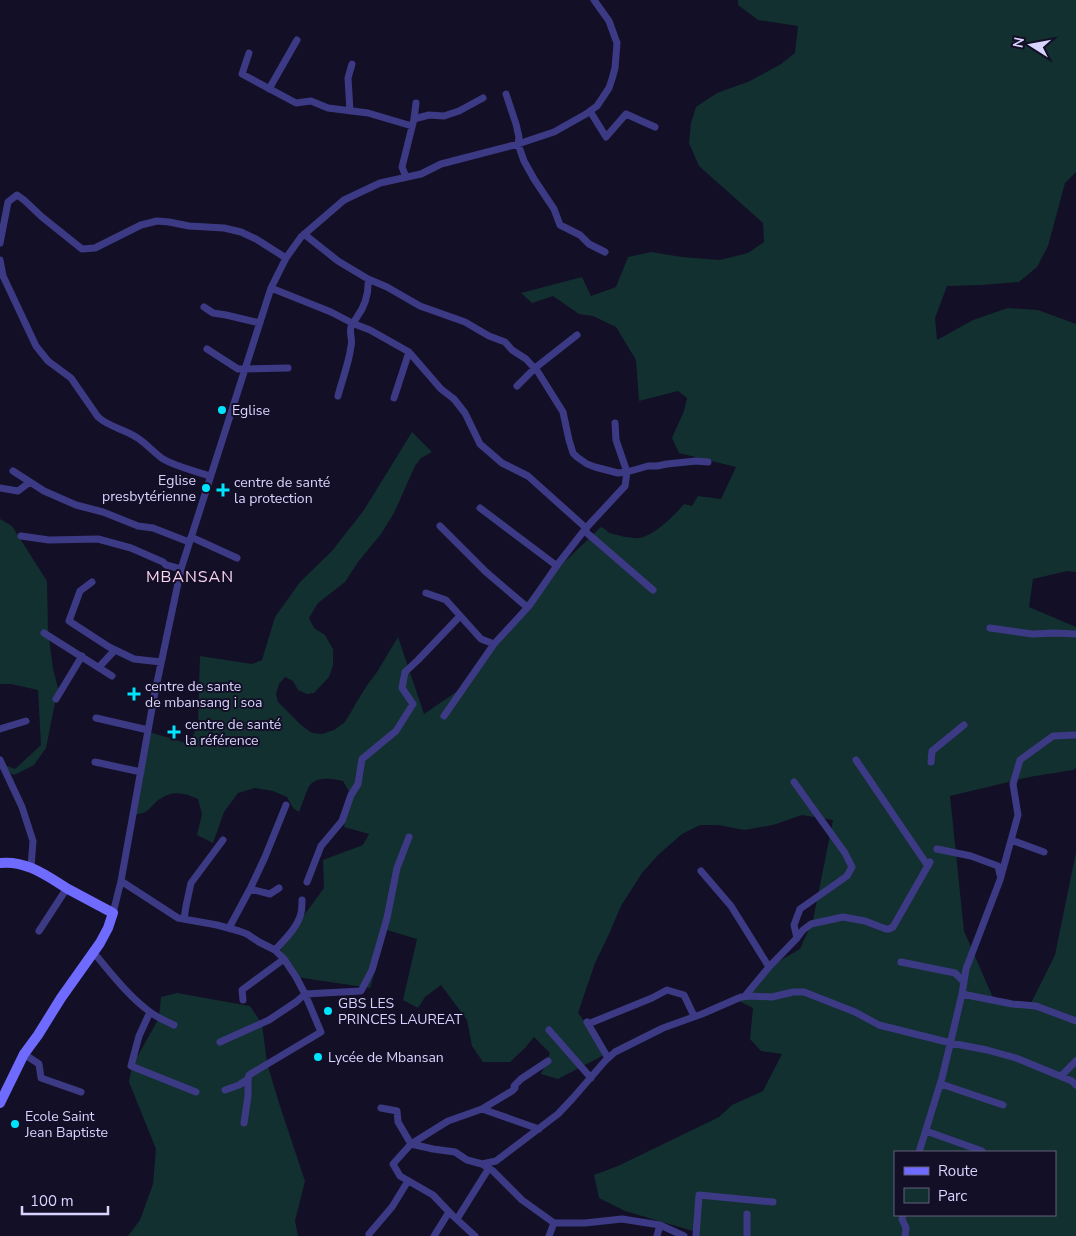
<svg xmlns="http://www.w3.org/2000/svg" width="1076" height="1236" font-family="'Nunito Sans',sans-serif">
	<rect width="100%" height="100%" fill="#130f26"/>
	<!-- green -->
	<path fill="#12302f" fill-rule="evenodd" d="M 738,0 L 1076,0 L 1076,172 L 1065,183 L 1048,246 L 1037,267 L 1019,282 L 981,285 L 947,286 L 935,318 L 937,340 L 973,320 L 1008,308 L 1038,310 L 1076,324 L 1076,572 L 1067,571 L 1033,579 L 1029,607 L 1076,627 L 1076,768 L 1073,770 L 1029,777 L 950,796 L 964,931 L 994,1000 L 1030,1005 L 1055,955 L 1076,852 L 1076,1236 L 695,1236 L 693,1231 L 625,1211 L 599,1198 L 594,1175 L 618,1166 L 719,1117 L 732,1105 L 763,1091 L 782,1054 L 761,1051 L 750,1039 L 753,1008 L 739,1001 L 781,960 L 800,949 L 813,920 L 833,820 L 802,815 L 773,825 L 744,830 L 718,825 L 700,825 L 682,834 L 658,855 L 642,873 L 621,906 L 609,934 L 595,963 L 578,1013 L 595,1035 L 604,1055 L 558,1079 L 541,1074 L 550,1053 L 534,1037 L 525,1048 L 510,1062 L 483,1062 L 472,1046 L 467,1020 L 441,985 L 425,997 L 418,1008 L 403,1000 L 417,939 L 387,930 L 370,988 L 296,977 L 280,948 L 324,888 L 323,860 L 363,845 L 369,834 L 344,827 L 351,795 L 343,781 C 333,779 318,776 310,785 C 308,786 301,808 299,812 L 293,808 L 287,797 L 273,791 L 255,788 L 238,793 L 224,812 L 213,843 L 197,835 L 202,814 L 198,799 C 185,793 173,790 160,799 C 154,802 151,809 145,812 C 141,814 136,814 133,815 L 149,732 L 190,744 L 198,723 L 200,656 L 252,664 L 262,660 L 275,617 L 300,582 L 332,551 L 364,510 L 412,432 L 432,452 L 421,458 L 415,466 L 394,513 L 381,534 L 358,562 L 345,582 L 318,603 L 309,618 L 314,628 L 325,635 L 333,649 L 333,665 L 329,677 L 314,693 L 307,694 L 298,690 L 293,681 L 285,677 L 279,684 L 276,694 L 278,702 L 301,725 L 312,733 L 322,734 L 334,730 L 344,723 L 351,712 L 356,703 L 368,684 L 377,672 L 398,637 L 424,714 L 462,688 L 537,588 L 601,527 C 604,528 606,530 608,532 C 613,535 634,539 639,538 C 654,536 675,515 684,504 L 692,506 L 698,496 L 721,499 L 736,467 L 679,453 L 672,438 L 684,411 L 687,398 L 678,391 L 639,401 L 636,360 L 616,327 L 593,316 L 579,314 L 553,296 L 532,303 L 521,293 L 582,277 L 591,296 L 616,287 L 628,257 L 651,252 L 682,257 L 720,260 L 748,253 L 764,242 L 763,223 L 699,166 L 689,143 L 691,123 L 696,107 L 717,93 L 750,81 L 781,64 L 795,53 L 798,26 L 758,20 L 738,5 ZM 895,1152 L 1055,1152 L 1055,1215 L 895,1215 Z
		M 0,519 L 12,526 L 47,581 L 48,630 L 53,669 L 58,688 L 46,748 L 34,765 L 14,775 L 0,768 L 0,763 L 15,769 L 41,745 L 38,690 L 11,684 L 0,684 Z
		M 177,993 L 250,1006 L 262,1024 L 267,1063 L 279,1103 L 305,1181 L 295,1221 L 298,1236 L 128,1236 L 140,1220 L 153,1184 L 156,1149 L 129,1082 L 132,1066 L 159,1018 L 161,997 Z"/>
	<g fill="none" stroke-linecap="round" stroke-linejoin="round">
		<!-- street -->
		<path stroke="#3d3a85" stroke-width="7" d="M 249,53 L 242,74 L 296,103 L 311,101 L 328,108 L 368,113 L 412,126
			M 269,89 L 297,40
			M 506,94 L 516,124 L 519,137 L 518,144 L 524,161 L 534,179 L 554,209 L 560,225 L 580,235 L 589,244 L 605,252
			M 350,111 L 348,78 L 352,64
			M 590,111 L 606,137 L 626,114 L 655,127
			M 414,119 L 429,115 L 444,116 L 459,111 L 483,98
			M 406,177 L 402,167 L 414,119 L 416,103
			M 304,234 L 338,261 L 368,279 L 387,287 L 420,306 L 465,322 L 489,336 L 505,342 L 512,350 L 526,359 L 538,372 L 563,412 L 569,440 L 573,453 L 577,457 L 587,464 L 595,467 L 618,473 L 627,472 L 648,466 L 657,466 L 667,464 L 696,461 L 708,462
			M 0,243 L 8,202 L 17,195 L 24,200 L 42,217 L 82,249 L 95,248 L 141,225 L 157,221 L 169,222 L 189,226 L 224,228 L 241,232 L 256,239 L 286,258
			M 0,260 L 3,276 L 36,346 L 48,361 L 71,378 L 98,417 C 109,427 124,429 136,437 C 146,443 153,452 163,459 C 177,467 195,471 210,476
			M 271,288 L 331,312 L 352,323 L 370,330 L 409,352 L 441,389 L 454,399 L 465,413 L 480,444 L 502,463 L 528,476 L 586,528 L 587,533 L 653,590
			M 204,307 L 213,313 L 226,315 L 260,323
			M 207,349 L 238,369 L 288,368
			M 517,386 L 535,368 L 577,335
			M 338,396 C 342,380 349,363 351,346 C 353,340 349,333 351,327 C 352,323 355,321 357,317 C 365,306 369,293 368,279
			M 394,398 L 409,352
			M 13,471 L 44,491 L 76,505 L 103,512 L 138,526 L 153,528 L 189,542
			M 0,488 L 18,491 L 30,482
			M 480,508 L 557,566
			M 440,526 L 486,572 L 527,607
			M 21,536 L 49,540 L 98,539 L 131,548 L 163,562 L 166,565 L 181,569
			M 191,537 L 237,558
			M 92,582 L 80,591 L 69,621 L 109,647 L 134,659 L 161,662
			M 426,593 L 446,600 L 481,639 L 494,644
			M 990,628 L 1032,634 L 1055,633 L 1076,634
			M 44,633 L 112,676
			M 99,667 L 115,650
			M 56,699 L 82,656
			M 444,716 L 494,644 L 529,606 L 558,564 L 586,528 L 625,486 L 627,472 L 616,440 L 615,423
			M 96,718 L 148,730
			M 0,729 L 26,721
			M 0,760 L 22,807 L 33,841 L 31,867
			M 856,760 L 928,866
			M 95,762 L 141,772
			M 931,762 L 932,751 L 964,725
			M 794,782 L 845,853 L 852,867 L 847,876 L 800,909 L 794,925 L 797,938
			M 1011,840 L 1044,852
			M 937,849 L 971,856 L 998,866 L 1000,875
			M 701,871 L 731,906 L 769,967
			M 121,881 L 178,918 L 217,925 L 239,931 L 247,934 L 259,942 L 275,950 L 284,959 L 296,977 L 305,994 L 321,1032 L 249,1075 L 248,1079 L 248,1096 L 244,1123
			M 307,882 L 321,846 L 342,821 L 351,795 L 358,784 L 362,759 L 396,731 L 413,704 L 402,688 L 405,672 L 418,660 L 460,616
			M 250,889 L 270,894 L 279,888
			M 113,913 L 121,881 L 155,692 L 181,569 L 271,288 L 286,258 L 301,237 L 344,200 L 380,183 L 421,174 L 441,164 L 518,144 L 554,132 L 586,114 L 597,106 L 609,88 L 612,79 L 615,68 L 617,43 L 609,21 L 594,0
			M 184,919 L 186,906 L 191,883 L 223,840
			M 229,928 L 250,889 L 265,857 L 286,805
			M 39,931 L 67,888
			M 275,950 C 284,940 298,927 301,913 C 302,909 302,904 302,900
			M 94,953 C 111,973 128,996 150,1012 C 158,1018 166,1021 174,1025
			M 901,962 L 955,973 L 964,982
			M 962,994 L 1012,1004 L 1036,1006 L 1076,1021
			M 745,996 L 769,967 L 797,938 L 803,930 L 811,924 L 843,917 L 865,921 L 886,929 L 889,929 L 893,927 L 930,862
			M 243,1000 L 242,990 L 284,959
			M 150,1012 L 139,1036 L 131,1066 L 196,1092
			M 587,1022 L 608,1058
			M 588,1024 L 652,998 L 667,990 L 684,995 L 694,1016
			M 549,1030 L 591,1078
			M 220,1042 L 269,1020 L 296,1002 L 305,994 L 361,991 L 372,970 L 387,918 L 397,868 L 409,837
			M 24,1054 L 39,1064 L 41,1078 L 81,1092
			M 1061,1076 L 1076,1061
			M 941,1084 L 1003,1105
			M 225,1090 L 239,1085 L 248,1079
			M 381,1108 L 397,1111 L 398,1122 L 411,1144 L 433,1149 L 455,1152 L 467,1160 L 482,1164 L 496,1161 L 558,1114 L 573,1098 L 605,1061 L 615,1052 L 663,1028 L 702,1014 L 741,997 L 750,996 L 772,997 L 793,992 L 804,992 L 855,1012 L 879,1025 L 951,1043 L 987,1050 L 1016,1058 L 1072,1081 L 1076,1085
			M 482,1109 L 539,1129
			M 926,1131 L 982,1151
			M 919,1152 L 942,1078 L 962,994 L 966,969 L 1000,880 L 1018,815 L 1013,784 L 1020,760 L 1053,736 L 1076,735
			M 482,1164 L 493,1171 L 522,1200 L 554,1223 L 585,1223 L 622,1219 L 660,1225 L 684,1236
			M 747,1214 L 747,1236
			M 903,1215 L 902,1219 L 906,1228 L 905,1236
			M 457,1219 L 489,1168
			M 369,1234 L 392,1207 L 408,1181
			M 434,1236 L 449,1212
			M 475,1236 L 452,1215 L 433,1195 L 400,1176 L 393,1164 L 411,1144 L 448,1121 L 482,1109 L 512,1091 L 515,1088 L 514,1086 L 521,1079 L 548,1061
			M 549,1236 L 554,1223
			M 657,1236 L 660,1225
			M 696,1236 L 699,1195 L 773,1202"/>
		<!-- secondary -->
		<path stroke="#6f6bff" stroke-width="10" d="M 0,863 C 26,860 47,876 68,889 C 83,897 98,905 113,913 L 108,928 L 100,943 L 61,998 L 38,1035 L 24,1054 L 0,1103"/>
	</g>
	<!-- markers -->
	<g fill="#00e5ff" stroke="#130f26" stroke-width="2">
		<circle cx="222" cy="410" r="5"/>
		<circle cx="206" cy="488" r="5"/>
		<path d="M220.5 482.5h5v5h5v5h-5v5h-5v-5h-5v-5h5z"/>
		<path d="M131.5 686.5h5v5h5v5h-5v5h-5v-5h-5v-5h5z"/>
		<path d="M171.5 724.5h5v5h5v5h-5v5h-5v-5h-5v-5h5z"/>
		<circle cx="328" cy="1011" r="5"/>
		<circle cx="318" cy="1057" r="5"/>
		<circle cx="15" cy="1124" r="5"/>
	</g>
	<g text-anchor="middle" stroke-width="4" stroke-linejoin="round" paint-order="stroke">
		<!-- poi labels -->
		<g font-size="14" fill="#d9d4ff" stroke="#130f26" text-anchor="start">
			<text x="232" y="415">Eglise</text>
			<text x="196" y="485" text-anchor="end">Eglise<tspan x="196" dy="16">presbytérienne</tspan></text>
			<text x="234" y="487">centre de santé<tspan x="234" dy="16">la protection</tspan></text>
			<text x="145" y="691">centre de sante<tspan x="145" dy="16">de mbansang i soa</tspan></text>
			<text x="185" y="729">centre de santé<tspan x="185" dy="16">la référence</tspan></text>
			<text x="338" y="1008">GBS LES<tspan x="338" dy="16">PRINCES LAUREAT</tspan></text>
			<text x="328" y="1062">Lycée de Mbansan</text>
			<text x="25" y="1121">Ecole Saint<tspan x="25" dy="16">Jean Baptiste</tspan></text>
		</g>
		<!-- quarter labels -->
		<g font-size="16" letter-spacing="1" fill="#ffd6f0" stroke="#130f26">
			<text x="190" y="582">MBANSAN</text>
		</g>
	</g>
	<!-- legend -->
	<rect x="894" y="1151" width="162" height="65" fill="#130f26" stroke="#625e7d"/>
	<rect x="904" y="1167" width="25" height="8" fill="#6f6bff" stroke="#625e7d"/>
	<text x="938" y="1176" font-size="15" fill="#d9d4ff">Route</text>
	<rect x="904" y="1188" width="25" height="15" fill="#12302f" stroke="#625e7d"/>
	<text x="938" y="1201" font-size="15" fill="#d9d4ff">Parc</text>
	<!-- north arrow -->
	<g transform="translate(1031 45) rotate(281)" stroke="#130f26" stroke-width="4" paint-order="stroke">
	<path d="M0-4L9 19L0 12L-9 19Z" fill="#d9d4ff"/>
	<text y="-8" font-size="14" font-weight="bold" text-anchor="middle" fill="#d9d4ff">N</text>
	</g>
	<!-- scale -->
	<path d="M22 1206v8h86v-8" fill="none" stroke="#d9d4ff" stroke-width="2.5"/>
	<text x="30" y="1206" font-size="15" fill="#d9d4ff" stroke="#130f26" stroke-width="4" paint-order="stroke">100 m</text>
</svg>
